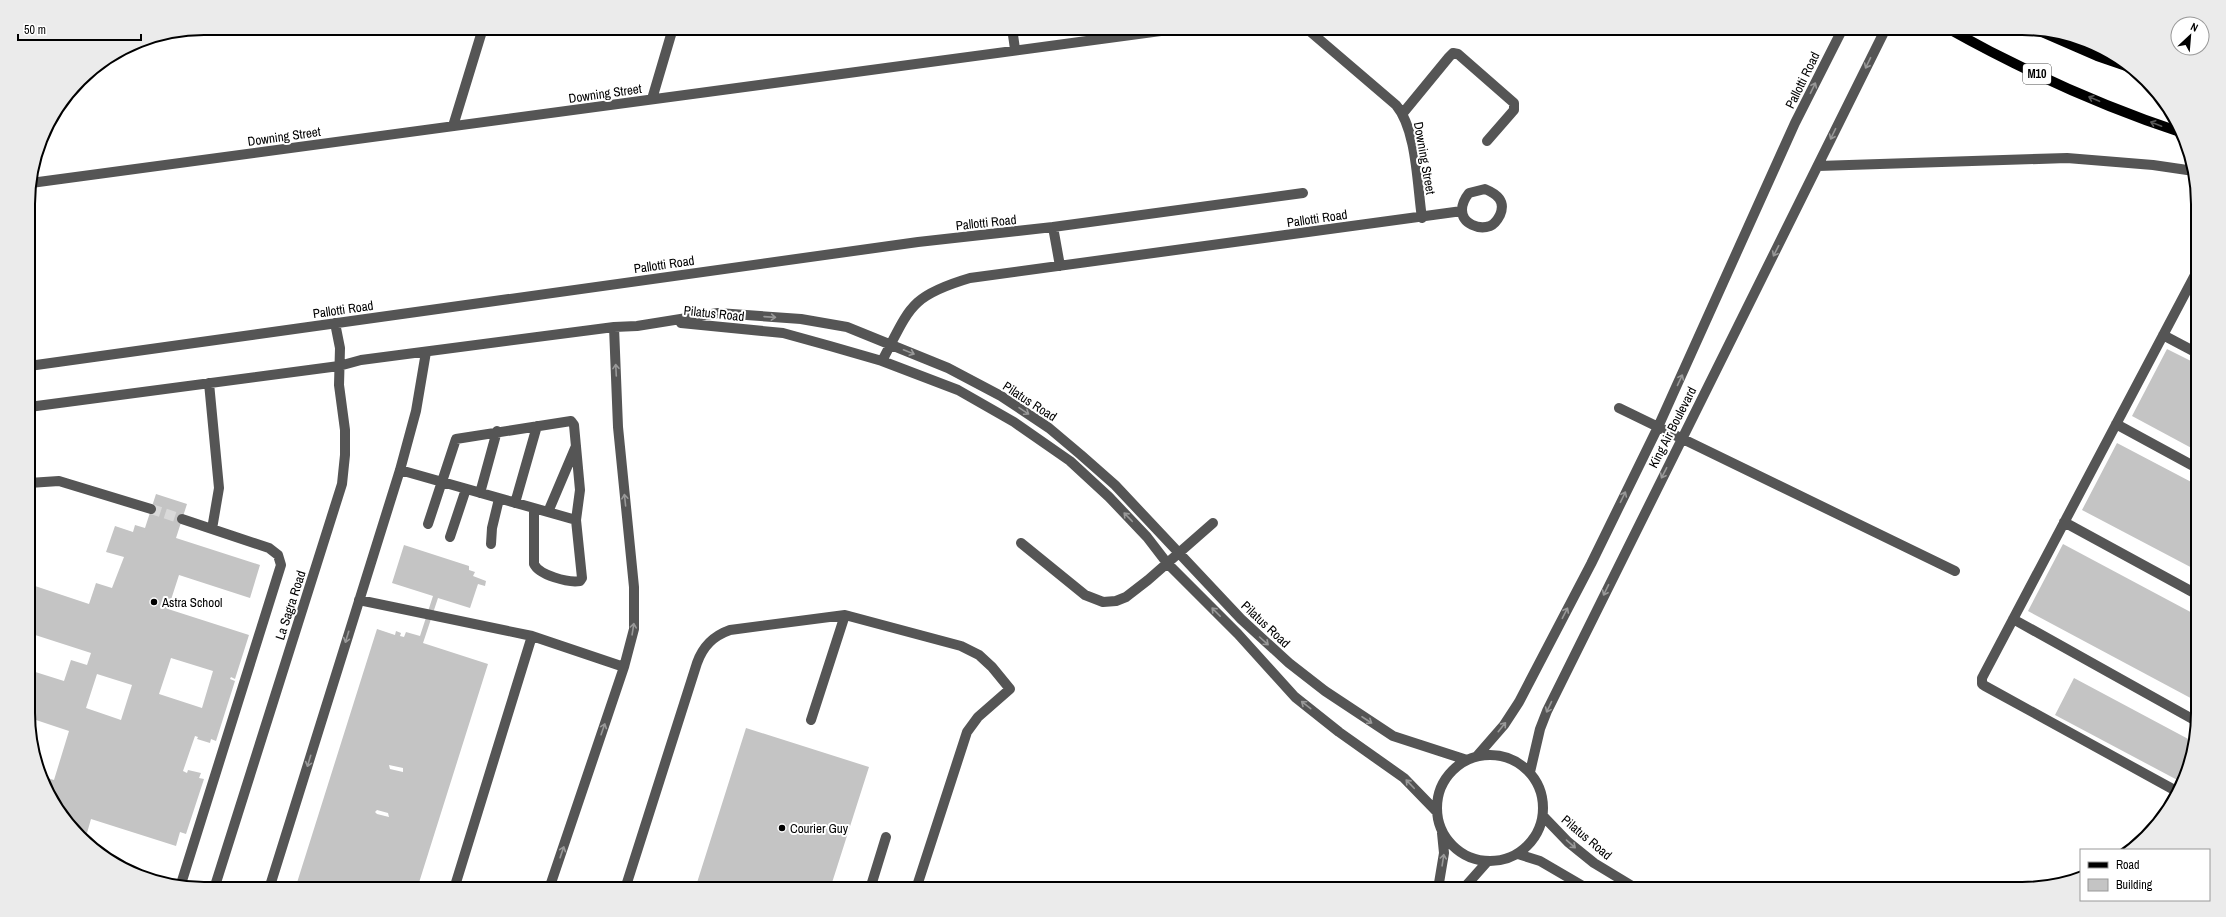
<svg xmlns="http://www.w3.org/2000/svg" width="2226" height="917" font-family="'Archivo Narrow',sans-serif">
	<rect width="100%" height="100%" fill="#fff"/>
	<!-- building -->
	<path fill="#c4c4c4" fill-rule="evenodd" d="M 2197,293 L 2197,311 L 2190,307 Z
		M 2167,349 L 2197,364 L 2197,451 L 2132,416 Z
		M 2117,443 L 2197,485 L 2198,571 L 2082,510 Z
		M 156,494 L 187,504 L 176,538 L 260,565 L 250,598 L 179,575 L 168,609 L 249,635 L 235,679 L 231,677 L 230,679 L 235,681 L 216,741 L 211,739 L 210,743 L 197,739 L 198,737 L 195,736 L 183,771 L 187,773 L 188,770 L 201,773 L 199,778 L 204,779 L 186,834 L 180,832 L 176,846 L 91,819 L 85,840 L 65,820 L 42,780 L 40,776 L 54,780 L 69,731 L 30,718 L 29,670 L 64,681 L 71,660 L 87,665 L 91,653 L 29,633 L 29,584 L 89,604 L 96,583 L 112,588 L 124,557 L 106,552 L 115,526 L 133,532 L 135,525 L 145,528 ZM 171,658 L 213,671 L 202,708 L 159,694 ZM 97,674 L 132,685 L 121,720 L 86,708 Z
		M 2063,544 L 2198,616 L 2198,702 L 2028,611 Z
		M 404,545 L 469,566 L 469,570 L 475,572 L 473,576 L 486,581 L 485,586 L 478,584 L 470,608 L 438,598 L 423,643 L 488,664 L 417,889 L 295,889 L 377,629 L 395,635 L 396,631 L 401,633 L 400,636 L 404,637 L 406,632 L 420,636 L 433,596 L 392,583 ZM 389,765 L 403,768 L 403,772 L 390,769 ZM 377,810 L 388,813 L 389,817 L 377,814 L 375,812 Z
		M 2074,678 L 2192,741 L 2183,783 L 2055,715 Z
		M 746,728 L 869,767 L 830,889 L 695,889 Z"/>
	<g fill="none" stroke-linecap="round" stroke-linejoin="round">
		<!-- minor-tunnel -->
		<path stroke="#d9d9d9" stroke-width="10" stroke-dasharray="10 5" stroke-linecap="butt" d="M 151,509 L 182,519"/>
		<!-- minor -->
		<path stroke="#555" stroke-width="10" d="M 1012,28 L 1015,49
			M 1306,28 L 1396,105 C 1417,130 1417,185 1422,218
			M 652,99 L 673,28
			M 1403,113 L 1449,57 L 1453,53 L 1458,54 L 1514,103 L 1514,110 L 1487,141
			M 453,126 L 483,28
			M 1818,166 L 2067,158 L 2153,165 L 2194,171
			M 31,183 L 1183,28
			M 1485,189 C 1497,194 1506,201 1500,215 C 1498,219 1495,224 1490,226 C 1479,230 1462,224 1462,210 C 1462,203 1465,198 1469,193 Z
			M 1053,227 L 1060,266
			M 681,323 L 783,333 L 830,346 L 882,361 L 958,390 L 1014,422 L 1070,461 L 1109,497 L 1147,537 L 1167,563 L 1238,634 L 1295,697 L 1339,732 L 1404,778 L 1437,812
			M 2163,335 L 2197,353
			M 882,361 C 910,308 909,296 970,278 L 1462,211
			M 29,366 L 918,242 L 1053,227 L 1303,193
			M 209,383 L 219,488 L 212,529
			M 29,407 L 339,366 L 361,360 L 614,327 L 637,326 L 718,313 L 801,319 L 847,327 L 948,368 L 1001,396 L 1049,428 L 1081,455 L 1115,485 L 1241,619 L 1289,663 L 1325,691 L 1393,736 L 1467,760
			M 1619,408 L 1955,571
			M 2116,424 L 2197,468
			M 400,470 L 576,520
			M 29,483 L 59,481 L 151,509
			M 480,493 L 497,431
			M 515,503 L 537,426
			M 548,512 L 576,446
			M 2064,522 L 2198,595
			M 428,524 L 456,439 L 571,421 L 574,425 L 580,490 L 576,520 L 582,578 L 580,581 C 568,583 539,575 534,564 L 534,509
			M 450,537 L 466,489
			M 1021,543 L 1085,595 L 1103,602 L 1116,601 L 1126,597 L 1148,580 L 1213,523
			M 491,544 L 492,528 L 499,499
			M 359,600 L 532,636 L 624,667
			M 2013,619 L 2196,721
			M 811,720 L 845,615
			M1437 808a53 53 0 1 1 106 0a53 53 0 1 1-106 0Z
			M 1477,756 L 1504,725 L 1519,702 L 1591,564 L 1658,427 L 1795,123 L 1843,28
			M 1530,772 L 1540,729 L 1547,711 L 1886,28
			M 2178,792 L 1985,686 L 1982,684 L 1982,678 L 2197,271
			M 1543,816 L 1568,842 L 1594,863 L 1637,889
			M 1518,854 L 1540,861 L 1588,889
			M 181,884 L 281,565 L 278,555 L 269,548 L 182,519
			M 214,889 L 342,484 L 345,455 L 345,430 L 339,385 L 340,348 L 335,323
			M 269,889 L 400,470 L 416,411 L 426,352
			M 454,889 L 532,636
			M 549,889 L 624,667 L 634,629 L 634,587 L 618,427 L 614,327
			M 625,889 L 697,663 C 703,646 713,636 730,630 L 845,615 L 961,646 L 979,655 L 992,667 L 1010,689 L 978,717 L 967,732 L 916,889
			M 870,889 L 886,837
			M 1438,889 L 1444,853 L 1442,833
			M 1463,889 L 1487,862"/>
		<!-- major -->
		<path stroke="#000" stroke-width="10" d="M 1947,28 C 2022,70 2101,106 2183,133
			M 2044,33 L 2097,56 L 2132,68"/>
	</g>
	<!-- one-way arrows -->
	<defs><path id="oneway-shaft" d="M-6 0H5M1.5-3L5.5 0L1.5 3" fill="none" stroke-width="1.6" stroke-linecap="round" stroke-linejoin="round"/></defs>
	<g stroke="#999">
		<use href="#oneway-shaft" transform="translate(1868 63) rotate(116)"/>
		<use href="#oneway-shaft" transform="translate(1813 88) rotate(-64)"/>
		<use href="#oneway-shaft" transform="translate(1833 134) rotate(116)"/>
		<use href="#oneway-shaft" transform="translate(1776 251) rotate(117)"/>
		<use href="#oneway-shaft" transform="translate(770 317) rotate(4)"/>
		<use href="#oneway-shaft" transform="translate(909 352) rotate(22)"/>
		<use href="#oneway-shaft" transform="translate(616 370) rotate(-93)"/>
		<use href="#oneway-shaft" transform="translate(1680 380) rotate(-65)"/>
		<use href="#oneway-shaft" transform="translate(1024 411) rotate(34)"/>
		<use href="#oneway-shaft" transform="translate(1664 473) rotate(117)"/>
		<use href="#oneway-shaft" transform="translate(1623 497) rotate(-64)"/>
		<use href="#oneway-shaft" transform="translate(625 500) rotate(-96)"/>
		<use href="#oneway-shaft" transform="translate(1128 517) rotate(-134)"/>
		<use href="#oneway-shaft" transform="translate(1606 590) rotate(116)"/>
		<use href="#oneway-shaft" transform="translate(1216 612) rotate(-135)"/>
		<use href="#oneway-shaft" transform="translate(1565 613) rotate(-63)"/>
		<use href="#oneway-shaft" transform="translate(633 629) rotate(-81)"/>
		<use href="#oneway-shaft" transform="translate(347 637) rotate(107)"/>
		<use href="#oneway-shaft" transform="translate(1264 641) rotate(42)"/>
		<use href="#oneway-shaft" transform="translate(1306 705) rotate(-142)"/>
		<use href="#oneway-shaft" transform="translate(1549 707) rotate(115)"/>
		<use href="#oneway-shaft" transform="translate(1367 720) rotate(33)"/>
		<use href="#oneway-shaft" transform="translate(1502 727) rotate(-51)"/>
		<use href="#oneway-shaft" transform="translate(603 729) rotate(-71)"/>
		<use href="#oneway-shaft" transform="translate(309 761) rotate(107)"/>
		<use href="#oneway-shaft" transform="translate(1410 784) rotate(-134)"/>
		<use href="#oneway-shaft" transform="translate(1571 844) rotate(41)"/>
		<use href="#oneway-shaft" transform="translate(562 852) rotate(-71)"/>
		<use href="#oneway-shaft" transform="translate(1443 860) rotate(-81)"/>
	</g>
	<g stroke="#595959">
		<use href="#oneway-shaft" transform="translate(2094 99) rotate(-157)"/>
		<use href="#oneway-shaft" transform="translate(2156 124) rotate(-159)"/>
	</g>
	<!-- markers -->
	<g fill="#000" stroke="#fff" stroke-width="1.5">
		<circle cx="154" cy="602" r="4"/>
		<circle cx="782" cy="828" r="4"/>
	</g>
	<g text-anchor="middle" stroke-width="4" stroke-linejoin="round" paint-order="stroke">
		<!-- shield labels -->
		<rect fill="#fff" stroke="#4c4c4c" stroke-width="1" x="2023" y="64" width="28" height="20" rx="3"/>
		<g font-size="12" font-weight="bold" fill="#000">
			<text x="2037" y="78">M10</text>
		</g>
		<!-- street labels -->
		<g font-size="13" fill="#000" stroke="#fff">
			<text transform="translate(1802 80) rotate(-64)" y="5">Pallotti Road</text>
			<text transform="translate(605 93) rotate(-8)" y="5">Downing Street</text>
			<text transform="translate(284 136) rotate(-8)" y="5">Downing Street</text>
			<text transform="translate(1425 158) rotate(80)" y="5">Downing Street</text>
			<text transform="translate(1317 218) rotate(-8)" y="5">Pallotti Road</text>
			<text transform="translate(986 222) rotate(-6)" y="5">Pallotti Road</text>
			<text transform="translate(664 264) rotate(-8)" y="5">Pallotti Road</text>
			<text transform="translate(343 309) rotate(-8)" y="5">Pallotti Road</text>
			<text transform="translate(714 313) rotate(6)" y="5">Pilatus Road</text>
			<text transform="translate(1030 401) rotate(33)" y="5">Pilatus Road</text>
			<text transform="translate(1672 427) rotate(-63)" y="5">King Air Boulevard</text>
			<text transform="translate(290 605) rotate(-72)" y="5">La Sagra Road</text>
			<text transform="translate(1266 624) rotate(43)" y="5">Pilatus Road</text>
			<text transform="translate(1587 837) rotate(40)" y="5">Pilatus Road</text>
		</g>
		<!-- poi labels -->
		<g font-size="13" fill="#000" stroke="#fff" text-anchor="start">
			<text x="162" y="607">Astra School</text>
			<text x="790" y="833">Courier Guy</text>
		</g>
	</g>
	<!-- crop -->
	<path d="M0 0H2226V917H0ZM204 35H2022A169 169 0 0 1 2191 204V713A169 169 0 0 1 2022 882H204A169 169 0 0 1 35 713V204A169 169 0 0 1 204 35Z" fill="#ebebeb" fill-rule="evenodd"/>
	<path fill="none" stroke="#000" stroke-width="2" d="M204 35H2022A169 169 0 0 1 2191 204V713A169 169 0 0 1 2022 882H204A169 169 0 0 1 35 713V204A169 169 0 0 1 204 35Z"/>
	<!-- legend -->
	<rect x="2080" y="849" width="130" height="52" fill="#ffffff" stroke="#999999"/>
	<rect x="2088" y="862" width="20" height="6" fill="#000000" stroke="#999999"/>
	<text x="2116" y="869" font-size="12" fill="#000000">Road</text>
	<rect x="2088" y="879" width="20" height="12" fill="#c4c4c4" stroke="#999999"/>
	<text x="2116" y="889" font-size="12" fill="#000000">Building</text>
	<!-- north arrow -->
	<g transform="translate(2190 36) rotate(26)"><circle r="19" fill="#ffffff" stroke="#999999"/>
	<path d="M0-3L7 15L0 10L-7 15Z" fill="#000000"/>
	<text y="-6" font-size="11" font-weight="bold" text-anchor="middle" fill="#000000">N</text>
	</g>
	<!-- scale -->
	<path d="M18 34v6h123v-6" fill="none" stroke="#000000" stroke-width="2"/>
	<text x="24" y="34" font-size="12" fill="#000000" stroke="#ffffff" stroke-width="3" paint-order="stroke">50 m</text>
</svg>
